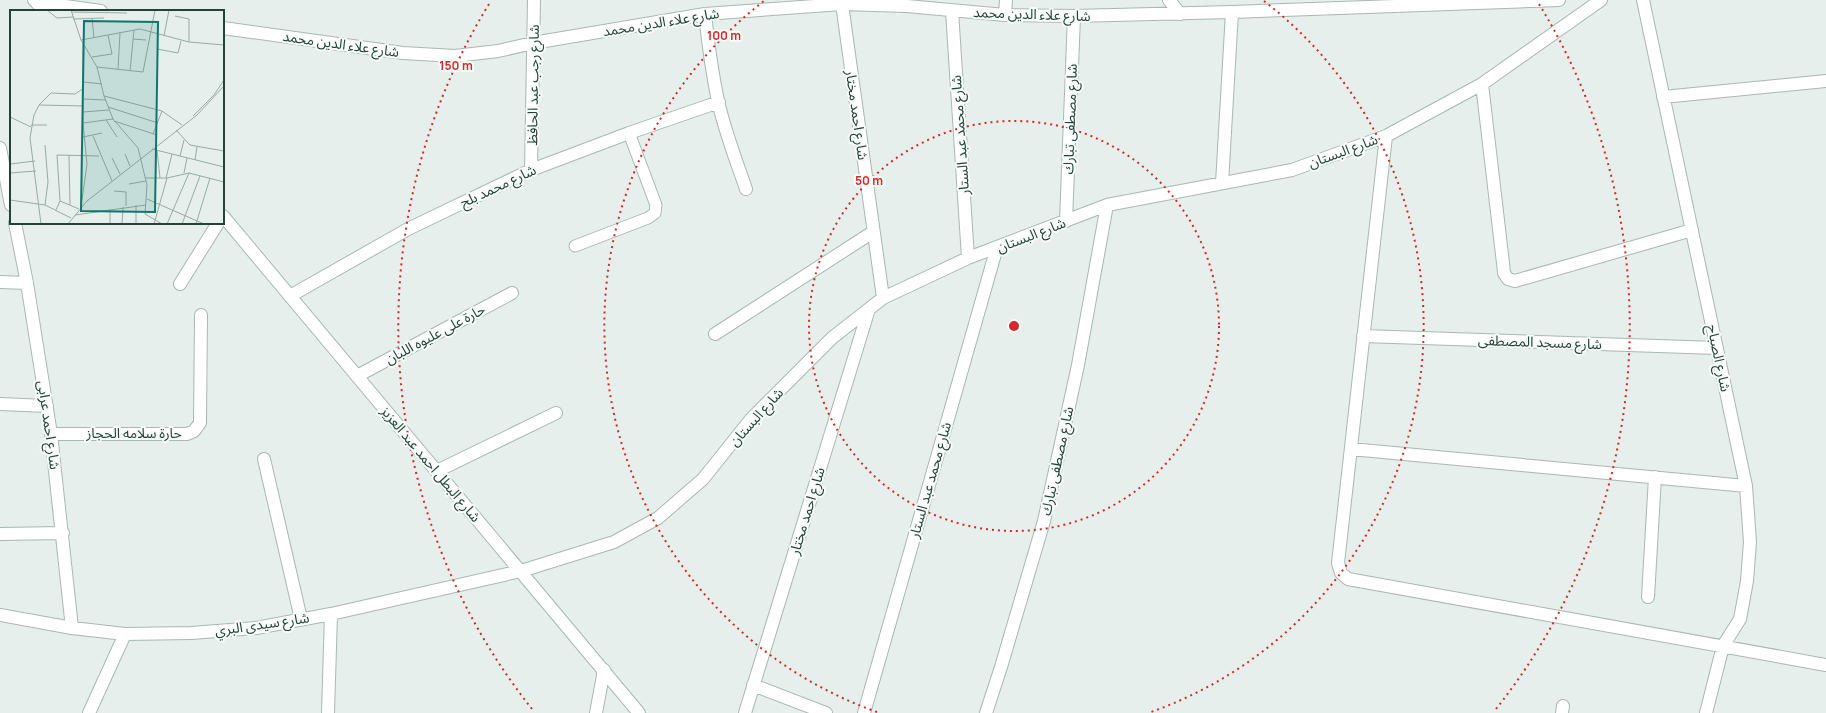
<svg xmlns="http://www.w3.org/2000/svg" width="1826" height="713" font-family="Manrope,'Noto Sans Arabic',sans-serif">
	<rect width="100%" height="100%" fill="#e6efeb"/>
	<g fill="none" stroke-linecap="round" stroke-linejoin="round">
		<defs>
			<path id="service" d="M 575,246 L 648,218 L 655,213 L 656,205 L 629,133"/>
			<path id="minor" d="M 1169,0 L 1180,14
				M 1643,0 L 1746,486 L 1750,542 L 1747,581 L 1740,619 L 1723,646 L 1706,713
				M 37,2 L 101,11
				M 842,4 L 883,298
				M 952,11 L 968,258
				M 705,14 C 708,43 712,72 718,101 C 725,132 736,160 746,189
				M 1005,15 L 1006,0
				M 223,28 L 403,53 L 455,56 L 498,51 L 533,43 L 705,14 L 842,4 L 907,6 L 1005,15 L 1074,16 L 1232,12 L 1559,0
				M 1482,84 L 1503,263 L 1504,273 L 1508,279 L 1515,281 L 1692,230
				M 1663,97 L 1826,81
				M 1386,136 L 1338,563 L 1341,573 L 1348,579 L 1826,665
				M 0,148 L 11,205
				M 531,170 L 534,0
				M 1222,183 L 1232,12
				M 1066,221 L 1074,16
				M 15,223 L 27,283 L 51,434 L 72,628
				M 0,282 L 27,283
				M 180,284 L 218,223
				M 290,296 L 408,229 L 531,170 L 629,133 L 719,102
				M 715,334 L 873,232
				M 1363,336 L 1717,348
				M 357,376 L 512,293
				M 0,404 L 47,406
				M 51,434 L 187,434 L 194,431 L 200,423 L 201,315
				M 1351,449 L 1746,486
				M 264,459 L 301,619
				M 437,471 L 556,413
				M 0,534 L 63,533
				M 1648,597 L 1655,477
				M 0,615 L 72,628 L 125,634 L 191,633 L 256,628 L 331,614 L 521,571 L 614,542 L 658,518 L 703,479 L 751,419 L 832,338 L 883,298 L 968,258 L 1107,205 L 1292,170 L 1386,136 L 1482,84 L 1601,0
				M 753,685 L 826,713
				M 89,713 L 125,634
				M 328,713 L 331,614
				M 596,713 L 604,670
				M 745,713 L 869,309
				M 864,713 L 997,247
				M 986,713 L 1001,667 L 1044,521 L 1078,365 L 1107,205
				M 1562,713 L 1563,706"/>
			<path id="secondary" d="M 34,0 L 45,11
				M 223,216 L 639,713"/>
		</defs>
		<!-- service casing -->
		<use href="#service" stroke="#a8b8b2" stroke-width="13"/>
		<!-- minor casing -->
		<use href="#minor" stroke="#a8b8b2" stroke-width="14"/>
		<!-- secondary casing -->
		<use href="#secondary" stroke="#a4bbb3" stroke-width="14"/>
		<!-- service -->
		<use href="#service" stroke="#fff" stroke-width="11"/>
		<!-- minor -->
		<use href="#minor" stroke="#fff" stroke-width="12"/>
		<!-- secondary -->
		<use href="#secondary" stroke="#fff" stroke-width="12"/>
	</g>
	<!-- distance rings -->
	<g fill="none" stroke="#d62828" stroke-width="2" stroke-dasharray="2 4">
		<circle cx="1014" cy="326" r="205"/>
		<path d="M877 712A410 410 0 0 1 764 1M1264 1A410 410 0 0 1 1151 712"/>
		<path d="M532 709A616 616 0 0 1 489 4M1539 4A616 616 0 0 1 1496 709"/>
	</g>
	<g text-anchor="middle" stroke-width="4" stroke-linejoin="round" paint-order="stroke">
		<!-- street labels -->
		<g font-size="14" fill="#24423a" stroke="#f7fbf9">
			<text transform="translate(1032 14) rotate(2)" y="5">شارع علاء الدين محمد</text>
			<text transform="translate(661 22) rotate(-9)" y="5">شارع علاء الدين محمد</text>
			<text transform="translate(341 44) rotate(8)" y="5">شارع علاء الدين محمد</text>
			<text transform="translate(533 85) rotate(-89)" y="5">شارع رجب عبد الحافظ</text>
			<text transform="translate(857 115) rotate(82)" y="5">شارع احمد مختار</text>
			<text transform="translate(1070 119) rotate(-88)" y="5">شارع مصطفى تبارك</text>
			<text transform="translate(960 135) rotate(-94)" y="5">شارع محمد عبد الستار</text>
			<text transform="translate(1343 151) rotate(-20)" y="5">شارع البستان</text>
			<text transform="translate(498 186) rotate(-25)" y="5">شارع محمد بلح</text>
			<text transform="translate(1031 235) rotate(-21)" y="5">شارع البستان</text>
			<text transform="translate(435 334) rotate(-28)" y="5">حارة على عليوه اللبان</text>
			<text transform="translate(1540 342) rotate(2)" y="5">شارع مسجد المصطفى</text>
			<text transform="translate(1719 358) rotate(78)" y="5">شارع الصباح</text>
			<text transform="translate(756 417) rotate(-48)" y="5">شارع البستان</text>
			<text transform="translate(49 425) rotate(82)" y="5">شارع احمد عرابى</text>
			<text x="134" y="438">حارة سلامه الحجاز</text>
			<text transform="translate(1057 461) rotate(-78)" y="5">شارع مصطفى تبارك</text>
			<text transform="translate(431 464) rotate(50)" y="5">شارع البطل احمد عبد العزيز</text>
			<text transform="translate(930 480) rotate(-74)" y="5">شارع محمد عبد الستار</text>
			<text transform="translate(807 511) rotate(-73)" y="5">شارع احمد مختار</text>
			<text transform="translate(262 624) rotate(-8)" y="5">شارع سيدى البري</text>
		</g>
	</g>
	<!-- overview -->
	<g transform="translate(10 10)">
		<rect width="214" height="214" fill="#e6efeb"/>
		<path fill="none" stroke="#98aaa4" stroke-width="1" d="M 37,0 L 47,8 L 63,7M 61,0 L 71,30 L 87,57 L 94,86 L 103,109 L 128,138 L 137,175 L 135,204 L 152,214M 61,2 L 117,3M 165,6 L 179,9 L 179,32M 82,8 L 84,28M 63,9 L 94,8M 154,26 L 159,0M 123,29 L 136,30M 71,30 L 130,19 L 179,32 L 214,35M 147,39 L 168,43 L 171,31M 82,47 L 102,44 L 98,25M 87,57 L 133,62 L 145,0M 108,59 L 110,23M 120,61 L 124,20M 74,72 L 92,74M 94,86 L 152,101 L 172,115M 74,89 L 96,90M 29,95 L 74,96M 98,97 L 148,113M 73,102 L 99,100M 183,106 L 204,85 L 214,70M 0,107 L 21,117M 96,110 L 107,127M 104,111 L 147,125M 73,113 L 103,109M 21,115 L 37,115M 166,120 L 180,135 L 214,141M 143,124 L 152,101M 83,126 L 102,171M 73,127 L 92,123M 35,135 L 38,172 L 35,195M 142,139 L 214,157M 147,140 L 150,168M 115,144 L 120,156M 59,145 L 60,195M 170,146 L 174,130M 102,148 L 110,164M 185,150 L 187,137M 0,154 L 25,151M 0,163 L 26,161M 174,163 L 177,148M 135,168 L 157,168 L 179,163 L 214,172M 156,168 L 162,144M 119,174 L 136,171M 104,181 L 116,182 L 116,196M 137,189 L 194,214M 0,190 L 35,195 L 61,208M 50,191 L 69,199M 71,197 L 77,154 L 73,113 L 73,34M 46,200 L 50,191 L 47,145 L 89,146M 65,205 L 136,195M 31,214 L 20,128 L 24,105 L 29,95 L 41,83 L 65,84 L 74,78M 58,214 L 77,191 L 187,105 L 214,76M 100,214 L 100,199M 112,214 L 113,197M 126,214 L 126,195M 144,214 L 157,168M 157,214 L 179,163M 172,214 L 190,166M 186,214 L 200,168"/>
		<path fill="#0f766e" fill-opacity="0.15" stroke="#0f766e" stroke-width="2" d="M 74,11 L 148,12 L 145,202 L 71,201 Z"/>
		<rect width="214" height="214" fill="none" stroke="#24423a" stroke-width="2"/>
	</g>
	<circle cx="1014" cy="326" r="6" fill="#d62828" stroke="#f7fbf9" stroke-width="2"/>
	<g font-size="12" text-anchor="middle" font-weight="bold" fill="#d62828" stroke="#f7fbf9" stroke-width="4" stroke-linejoin="round" paint-order="stroke">
		<text x="724" y="40">100 m</text>
		<text x="456" y="70">150 m</text>
		<text x="869" y="185">50 m</text>
	</g>
</svg>
